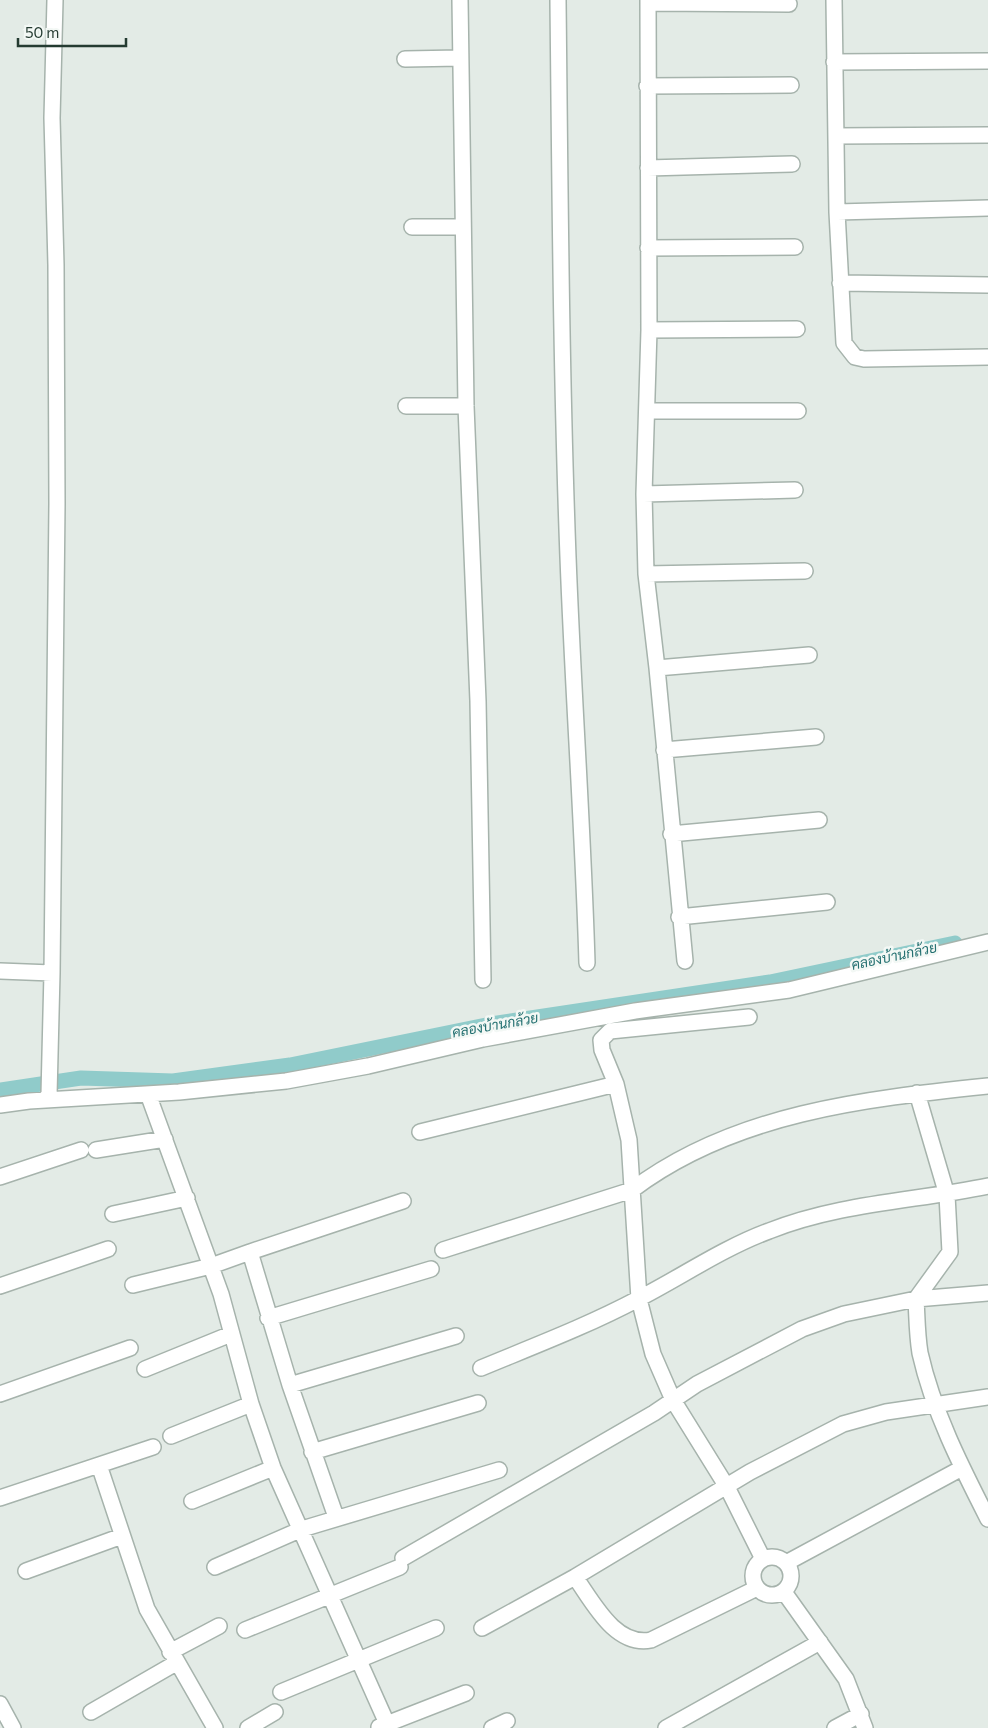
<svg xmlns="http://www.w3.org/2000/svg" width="988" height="1728" font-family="Commissioner,Sarabun,sans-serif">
	<rect width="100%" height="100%" fill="#e3ebe6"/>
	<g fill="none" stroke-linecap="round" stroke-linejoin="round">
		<!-- canal -->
		<path stroke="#90cbca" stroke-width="15" d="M 0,1090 L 81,1078 L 173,1081 L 290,1065 L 491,1024 L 770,982 L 955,943"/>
		<defs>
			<path id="minor" d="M 460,0 L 466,406 L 478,701 L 483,980
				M 558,0 C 560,186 561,371 568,557 C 573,692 583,827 587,963
				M 648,0 L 649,330 L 644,494 L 646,574 L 657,668 L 685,961
				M 834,0 L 837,212 L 844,343 L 855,357 L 864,359 L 988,357
				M 648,3 L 789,4
				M 405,59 L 460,58
				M 834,62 L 988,61
				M 647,86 L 791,85
				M 836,136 L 988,135
				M 648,168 L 792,164
				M 837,212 L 988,208
				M 412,227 L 463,227
				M 648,248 L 795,247
				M 840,283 L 988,285
				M 649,330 L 797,329
				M 406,406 L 466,406
				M 647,411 L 798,411
				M 644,494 L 795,490
				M 646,574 L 805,571
				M 657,668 L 809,655
				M 664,750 L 816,737
				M 671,834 L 819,820
				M 679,917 L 827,902
				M 0,971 L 52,973
				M 749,1017 L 610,1031 L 601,1040 L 602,1050 L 616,1084 L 629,1140 L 639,1299 L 653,1354 L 673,1400 L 727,1487 L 763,1559
				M 917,1093 L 947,1195 L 950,1252 L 916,1299 C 917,1317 917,1335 920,1353 C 933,1411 961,1466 988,1519
				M 148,1094 L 221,1294 L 251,1404 L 273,1468 L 389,1728
				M 44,1100 L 49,1095 L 52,973 L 57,504 L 56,265 L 52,118 L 55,0
				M 0,1105 L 29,1101 L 179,1092 L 286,1081 L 368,1066 L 483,1039 L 635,1011 L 789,990 L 988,942
				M 420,1132 L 616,1084
				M 96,1150 L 165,1139
				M 0,1177 L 81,1150
				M 113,1214 L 187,1198
				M 443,1250 L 632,1190 C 734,1113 864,1099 988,1086
				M 250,1252 L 403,1201
				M 133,1285 L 211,1266 L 250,1252 L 290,1385 L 336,1517
				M 0,1286 L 108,1249
				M 268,1318 L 431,1269
				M 481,1368 C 534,1346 587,1326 638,1299 C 681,1277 723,1248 769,1231 C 839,1203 915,1201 988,1186
				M 145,1369 L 231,1334
				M 290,1385 L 456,1336
				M 0,1394 L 130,1348
				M 171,1436 L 251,1404
				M 312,1452 L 478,1403
				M 99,1465 L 147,1609 L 215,1728
				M 0,1498 L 153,1447
				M 192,1501 L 273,1468
				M753 1576a19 19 0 1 1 38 0a19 19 0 1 1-38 0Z
				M 403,1558 L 654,1413 L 697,1384 L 802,1329 L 844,1314 L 916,1299 L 988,1293
				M 786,1563 L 962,1468
				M 215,1567 L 302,1529 L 499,1470
				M 26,1571 L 122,1536
				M 575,1577 C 593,1602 615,1647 651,1640 L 757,1588
				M 784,1592 L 846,1679 L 865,1728
				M 482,1628 L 575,1577 L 750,1472 L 843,1424 L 886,1412 L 988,1397
				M 245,1630 L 400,1567
				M 170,1652 L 219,1626
				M 281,1692 L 436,1628
				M 0,1704 L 13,1728
				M 91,1712 L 176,1663
				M 379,1727 L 466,1693
				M 248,1728 L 275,1712
				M 492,1728 L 507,1721
				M 666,1728 L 820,1642
				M 835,1728 L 861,1714"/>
		</defs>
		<!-- minor casing -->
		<use href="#minor" stroke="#a6b3ac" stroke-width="18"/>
		<!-- minor -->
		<use href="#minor" stroke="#fff" stroke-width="15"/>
	</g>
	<g text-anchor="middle" stroke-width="5" stroke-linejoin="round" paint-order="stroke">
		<!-- water labels -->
		<g font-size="14" font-style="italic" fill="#247071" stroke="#f3f8f5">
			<text transform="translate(894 956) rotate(-12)" y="5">คลองบ้านกล้วย</text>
			<text transform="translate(495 1025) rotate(-10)" y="5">คลองบ้านกล้วย</text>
		</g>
	</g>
	<!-- scale -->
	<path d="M18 38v8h108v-8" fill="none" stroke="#243b31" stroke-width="2.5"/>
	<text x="25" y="38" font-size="15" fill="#243b31" stroke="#f3f8f5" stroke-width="4" paint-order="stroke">50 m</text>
</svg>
